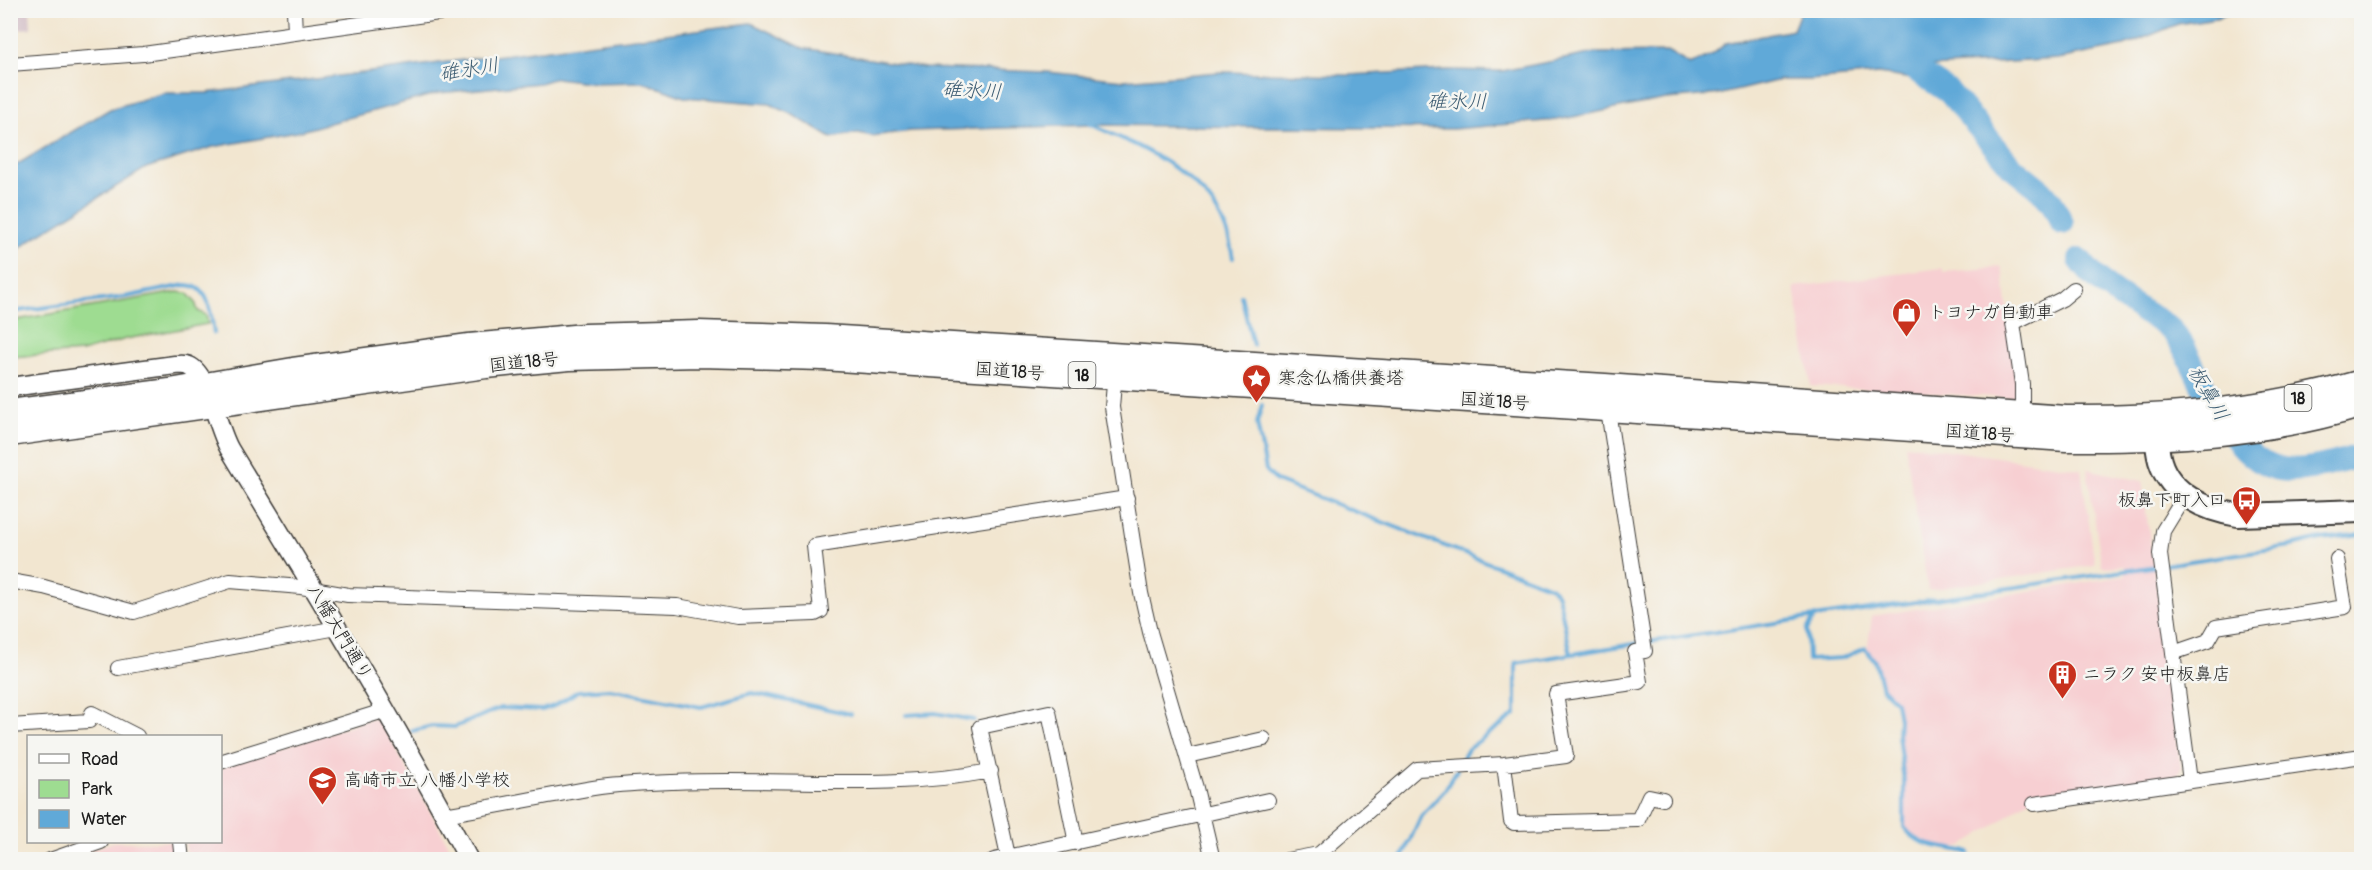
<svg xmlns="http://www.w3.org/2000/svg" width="2372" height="870" font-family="Pangolin,'Klee One',sans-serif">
	<rect width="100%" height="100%" fill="#f6f6f2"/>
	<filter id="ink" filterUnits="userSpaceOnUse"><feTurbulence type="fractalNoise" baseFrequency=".0167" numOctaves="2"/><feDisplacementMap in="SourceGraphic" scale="12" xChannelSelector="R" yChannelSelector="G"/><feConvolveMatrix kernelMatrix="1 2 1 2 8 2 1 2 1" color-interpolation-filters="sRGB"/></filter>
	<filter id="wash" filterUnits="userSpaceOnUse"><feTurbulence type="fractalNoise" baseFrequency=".008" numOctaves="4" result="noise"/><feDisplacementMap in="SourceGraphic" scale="24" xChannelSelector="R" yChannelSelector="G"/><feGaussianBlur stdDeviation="1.35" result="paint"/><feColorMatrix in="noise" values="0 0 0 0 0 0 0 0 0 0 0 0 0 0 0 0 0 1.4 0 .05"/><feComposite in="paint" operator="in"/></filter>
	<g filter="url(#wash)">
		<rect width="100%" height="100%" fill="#f2e6d0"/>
		<!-- built -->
		<path fill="#f7cfd2" d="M 2002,267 L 2019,389 L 2012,398 L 1811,386 L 1794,287 L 1942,268 L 1944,272 Z
			M 1905,444 L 2081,469 L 2095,565 L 1928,590 Z
			M 2087,469 L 2142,481 L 2181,769 L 2176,776 L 2033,796 L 1995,825 L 1961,846 L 1947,849 L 1938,848 L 1908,832 L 1904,827 L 1905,780 L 1899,734 L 1901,718 L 1897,701 L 1883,688 L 1876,661 L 1867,651 L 1872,616 L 2126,576 L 2124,566 L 2102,567 Z
			M 373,718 L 382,724 L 456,859 L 188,859 L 185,842 L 220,842 L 221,768 Z
			M 114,842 L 176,842 L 178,860 L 63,860 Z"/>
		<!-- industrial -->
		<path fill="#d2bdc6" d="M 11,10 L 30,11 L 31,28 L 11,30 Z"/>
		<!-- green -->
		<path fill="#9edc91" stroke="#5d7c56" stroke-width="1.5" d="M 177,292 L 187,293 L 195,302 L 198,311 L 206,315 L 208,324 L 126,339 L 82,352 L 11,357 L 11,321 Z"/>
		<!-- water -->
		<path fill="#60a9d8" stroke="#3e627a" stroke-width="1.5" d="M 1801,10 L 2236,11 L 2216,18 L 2178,24 L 2124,46 L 2058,59 L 1930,67 L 1917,71 L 1912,79 L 1878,74 L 1810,80 L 1780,80 L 1722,94 L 1666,99 L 1557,120 L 1453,129 L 1092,125 L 911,131 L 872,136 L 858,133 L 831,138 L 793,115 L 770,104 L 684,97 L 643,82 L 596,83 L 556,78 L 540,83 L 439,93 L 297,132 L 213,147 L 146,168 L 33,238 L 11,255 L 11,168 L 110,109 L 164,93 L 206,93 L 751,23 L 803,48 L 925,68 L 1047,72 L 1124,80 L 1220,72 L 1348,75 L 1447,70 L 1502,71 L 1595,53 L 1669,52 L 1690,65 L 1713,54 L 1726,43 L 1793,30 Z"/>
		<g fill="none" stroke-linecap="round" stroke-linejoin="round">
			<!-- stream -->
			<path stroke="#60a9d8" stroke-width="4" d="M 1090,124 C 1140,147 1206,173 1226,230 C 1230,239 1231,249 1233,258
				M 1241,296 L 1253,345
				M 10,312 L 125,297 L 185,285 C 211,285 210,313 214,333
				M 1262,405 L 1257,423 L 1266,470 L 1276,481 L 1551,587 L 1558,595 L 1571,654
				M 1815,616 L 1807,630 L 1808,660 L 1842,658 L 1865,648 L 1875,661 L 1882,688 L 1896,702 L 1899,719 L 1898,735 L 1904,781 L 1904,827 C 1921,851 1947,845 1969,853
				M 1648,642 L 2291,546 L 2321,539 L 2362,534
				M 906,715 L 935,713 L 974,720
				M 412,731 L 432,726 L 455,727 L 500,708 L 542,710 L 554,706 L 578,691 L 610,689 L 701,707 L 752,693 L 851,714
				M 1460,763 L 1468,749 L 1516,714 L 1516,663 L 1640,643
				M 1401,860 L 1421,816 L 1444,791 L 1457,770"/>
			<!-- river -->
			<path stroke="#60a9d8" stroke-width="24" d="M 1895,47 L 1917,71 L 1949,92 L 2011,166 L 2041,190 L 2052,203 L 2062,223
				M 2080,260 C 2097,284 2123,298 2147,314 C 2156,319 2166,324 2173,332 C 2186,346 2193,368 2202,384 C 2217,413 2245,464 2280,469 C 2306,473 2336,462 2362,456"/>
		</g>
	</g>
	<g filter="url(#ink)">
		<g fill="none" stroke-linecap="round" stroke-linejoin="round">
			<defs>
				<path id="minor" d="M 294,10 L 295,33
					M 10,64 L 143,54 L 461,10
					M 1115,372 L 1112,407 L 1141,593 L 1150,632 L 1196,788 L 1213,860
					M 2022,415 L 2022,384 L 2013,323 L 2062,299 L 2074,289
					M 2185,495 L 2163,531 L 2160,554 L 2190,781
					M 10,581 L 44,587 L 134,612 L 230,581 L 301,587 L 348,595 L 677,606 L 738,617 L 815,614 L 821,611 L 814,546 L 1127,498
					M 2173,653 L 2208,641 L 2216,627 L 2345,607 L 2337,559
					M 118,668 L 337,628
					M 10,726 L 89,721 L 92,713 L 137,736
					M 1187,756 L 1264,739
					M 220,762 L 377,713 L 386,708
					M 1504,764 L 1511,821 L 1514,823 L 1638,820 L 1649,796 L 1663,799
					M 2034,804 L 2362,756
					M 443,815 C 496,807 548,795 600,787 C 624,784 649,783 673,782 C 779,777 886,791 991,771
					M 180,842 L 182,860
					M 1008,856 L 980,727 L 1049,712 L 1076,843
					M 50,860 L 101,842
					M 994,860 L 1268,800
					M 1287,860 L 1319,854 L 1417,769 L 1504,764 L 1566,756 L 1556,694 L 1640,682 L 1635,652 L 1645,651 L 1607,404"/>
				<path id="tertiary" d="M 10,387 L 175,365 C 180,365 185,364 189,366 C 208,373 218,431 230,450 C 312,585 394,720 469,860"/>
				<path id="primary" d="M 2155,418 C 2156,432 2156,447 2160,461 C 2170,494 2205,510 2238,515 L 2362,511"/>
				<path id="trunk" d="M 10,412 L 170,391 L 293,370 L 469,346 L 585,336 L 699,333 L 825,337 L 1605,386 L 2066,418 C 2166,419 2265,410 2362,382
					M 10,434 L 486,366 L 569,358 L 699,355 L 823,358 L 2066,439 C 2166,440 2265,435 2362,405"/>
			</defs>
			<!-- minor casing -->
			<use href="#minor" stroke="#3c3a37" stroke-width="16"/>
			<!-- tertiary casing -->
			<use href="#tertiary" stroke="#3c3a37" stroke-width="21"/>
			<!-- primary casing -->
			<use href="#primary" stroke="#3c3a37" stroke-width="26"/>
			<!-- trunk casing -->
			<use href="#trunk" stroke="#3c3a37" stroke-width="27"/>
			<!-- minor -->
			<use href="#minor" stroke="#fff" stroke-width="14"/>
			<!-- tertiary -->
			<use href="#tertiary" stroke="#fff" stroke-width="18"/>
			<!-- primary -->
			<use href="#primary" stroke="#fff" stroke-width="22"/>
			<!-- trunk -->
			<use href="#trunk" stroke="#fff" stroke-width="24"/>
		</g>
	</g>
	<!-- icons -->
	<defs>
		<symbol id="shop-pin" viewBox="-11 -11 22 30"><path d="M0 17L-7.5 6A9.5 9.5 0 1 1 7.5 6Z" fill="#c8321e" stroke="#f6f6f2"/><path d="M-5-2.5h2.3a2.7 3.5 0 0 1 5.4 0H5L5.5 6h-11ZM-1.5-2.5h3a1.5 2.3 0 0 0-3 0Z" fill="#fff"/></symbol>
		<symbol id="sight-pin" viewBox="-11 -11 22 30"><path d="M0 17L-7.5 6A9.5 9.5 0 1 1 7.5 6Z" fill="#c8321e" stroke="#f6f6f2"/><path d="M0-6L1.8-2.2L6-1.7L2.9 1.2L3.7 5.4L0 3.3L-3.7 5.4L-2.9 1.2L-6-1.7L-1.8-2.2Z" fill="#fff"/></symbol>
		<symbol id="bus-pin" viewBox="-11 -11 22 30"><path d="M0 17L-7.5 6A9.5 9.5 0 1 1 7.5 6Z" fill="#c8321e" stroke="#f6f6f2"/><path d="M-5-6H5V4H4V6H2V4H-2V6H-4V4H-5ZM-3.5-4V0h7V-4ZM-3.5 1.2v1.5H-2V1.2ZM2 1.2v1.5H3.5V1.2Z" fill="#fff"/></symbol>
		<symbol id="building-pin" viewBox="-11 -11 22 30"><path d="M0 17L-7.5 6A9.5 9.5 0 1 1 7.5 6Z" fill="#c8321e" stroke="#f6f6f2"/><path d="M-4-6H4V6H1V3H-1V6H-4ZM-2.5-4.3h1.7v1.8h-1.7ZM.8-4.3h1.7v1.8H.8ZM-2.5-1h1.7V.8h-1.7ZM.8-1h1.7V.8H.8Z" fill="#fff"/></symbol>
		<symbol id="school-pin" viewBox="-11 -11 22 30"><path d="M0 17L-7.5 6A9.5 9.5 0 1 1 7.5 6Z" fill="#c8321e" stroke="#f6f6f2"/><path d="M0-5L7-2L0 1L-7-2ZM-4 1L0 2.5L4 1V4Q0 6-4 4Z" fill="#fff"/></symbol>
	</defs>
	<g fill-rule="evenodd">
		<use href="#shop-pin" x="1890" y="296" width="33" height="45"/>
		<use href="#sight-pin" x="1240" y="362" width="33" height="45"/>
		<use href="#bus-pin" x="2230" y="484" width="33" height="45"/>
		<use href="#building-pin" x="2046" y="658" width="33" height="45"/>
		<use href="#school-pin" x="306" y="764" width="33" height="45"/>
	</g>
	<g text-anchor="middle" stroke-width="5" stroke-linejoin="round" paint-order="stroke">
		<!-- shield labels -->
		<g fill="#f6f6f2" stroke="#5d5d5c" stroke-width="1.5">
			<rect x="1068.5" y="362" width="27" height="26" rx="4.5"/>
			<rect x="2284.5" y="385" width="27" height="26" rx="4.5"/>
		</g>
		<g font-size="16" font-weight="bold" fill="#1c1c1c">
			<text x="1082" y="381">18</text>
			<text x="2298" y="404">18</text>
		</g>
		<!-- poi labels -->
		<g font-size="18" fill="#1c1c1c" stroke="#f6f6f2" text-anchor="start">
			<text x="1928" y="318">トヨナガ自動車</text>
			<text x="1278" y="384">寒念仏橋供養塔</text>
			<text x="2226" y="506" text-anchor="end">板鼻下町入口</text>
			<text x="2083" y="680">ニラク 安中板鼻店</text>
			<text x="344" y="786">高崎市立 八幡小学校</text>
		</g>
		<!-- street labels -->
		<g font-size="18" fill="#1c1c1c" stroke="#f6f6f2">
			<text transform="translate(524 362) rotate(-6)" y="6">国道18号</text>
			<text transform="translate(1010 371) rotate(4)" y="6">国道18号</text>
			<text transform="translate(1495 401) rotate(4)" y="6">国道18号</text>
			<text transform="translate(1980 433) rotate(4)" y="6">国道18号</text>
			<text transform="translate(340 632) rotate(59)" y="6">八幡大門通り</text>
		</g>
		<!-- water labels -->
		<g font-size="20" font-style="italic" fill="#3b5b71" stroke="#f6f6f2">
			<text transform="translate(469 69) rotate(-9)" y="7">碓氷川</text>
			<text transform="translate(972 90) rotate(3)" y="7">碓氷川</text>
			<text x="1457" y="108">碓氷川</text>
			<text transform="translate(2209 393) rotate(60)" y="7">板鼻川</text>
		</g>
	</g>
	<!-- margin -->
	<rect width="2372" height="870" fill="none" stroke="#f6f6f2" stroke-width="36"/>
	<!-- legend -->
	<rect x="27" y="735" width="195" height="108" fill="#f6f6f2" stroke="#9f9f9c" stroke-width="1.5"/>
	<rect x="39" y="754" width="30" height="9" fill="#ffffff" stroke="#9f9f9c" stroke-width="1.5"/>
	<text x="81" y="765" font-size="18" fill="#1c1c1c">Road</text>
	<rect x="39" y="780" width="30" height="18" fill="#9edc91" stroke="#9f9f9c" stroke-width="1.5"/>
	<text x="81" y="795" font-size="18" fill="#1c1c1c">Park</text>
	<rect x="39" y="810" width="30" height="18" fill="#60a9d8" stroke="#9f9f9c" stroke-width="1.5"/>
	<text x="81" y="825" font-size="18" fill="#1c1c1c">Water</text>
</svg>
